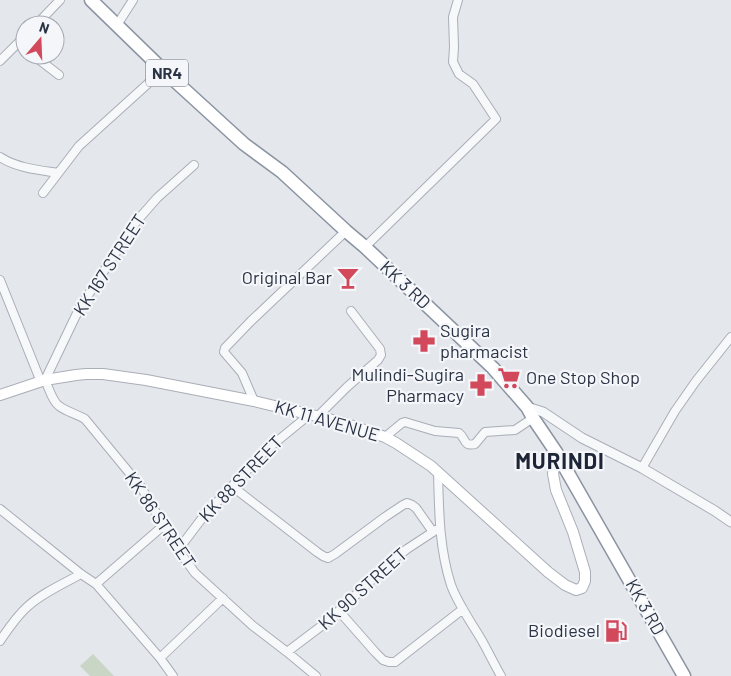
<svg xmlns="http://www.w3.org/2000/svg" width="731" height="676" font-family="Barlow,sans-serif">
	<rect width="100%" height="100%" fill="#e4e7ec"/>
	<!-- green -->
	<path fill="#c9d6c5" d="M 93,654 L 114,676 L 90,676 L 80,666 Z"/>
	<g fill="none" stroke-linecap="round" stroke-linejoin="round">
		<defs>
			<path id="minor" d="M 36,25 L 60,0
				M 117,25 L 133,0
				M 25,36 L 18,43 L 25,49
				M 33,55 L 59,75
				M 0,61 L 18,43
				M 0,157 C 17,168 38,170 58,173
				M 194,165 L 157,198 L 136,222 L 79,309 L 45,380 C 49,388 52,401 59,406 C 67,412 77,414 85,419 L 141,487 L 178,550 L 195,573 L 253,626 L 287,652 L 316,676
				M 43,193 L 79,146 L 163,70
				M 365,247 L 496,119 L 473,84 L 459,74 L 453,62 L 454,47 L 453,17 L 458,0
				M 0,280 L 41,382
				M 254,401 L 242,373 L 224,352 L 225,348 L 251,321 L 346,231
				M 318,416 L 347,387 L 378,360 L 381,355 L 380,349 L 351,311
				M 385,437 L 402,423 L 405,422 L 435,431 L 459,433 C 466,438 463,447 475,444 L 485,432 L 515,430 L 533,418
				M 642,468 L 675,411 L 696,381 L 731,337
				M 438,472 C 439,510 439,548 451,585 C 458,604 471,622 481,639 C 488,651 494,664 501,676
				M 233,487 L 317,552 L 323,556 L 328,558 L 335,554 L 385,517 L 403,505 L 407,503 L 412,505 L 416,508 L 433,532
				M 0,509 L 81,574 L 96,584 L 160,658 L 173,676
				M 178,550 L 203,517 L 265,451 L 309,415
				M 96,584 L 164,525
				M 339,611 L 375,652 L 383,660 L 389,662 L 395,662 L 463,609
				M 0,641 C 8,629 16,617 27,607 C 42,593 63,584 81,574
				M 287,652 L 328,621 L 394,559 L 407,549 L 436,530
				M 160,658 L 223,598"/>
			<path id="tertiary" d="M 527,407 L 543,412 L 582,438 L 642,468 L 715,511 L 731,522"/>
			<path id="secondary" d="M 0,395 L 45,380 L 76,375 L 86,374 L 103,374 L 146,380 L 254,401 L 341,422 L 385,437 L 396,443 L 431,466 L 548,572 L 565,585 L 576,590 L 582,588 L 585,581 L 585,572 L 573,532 L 556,490 L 553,474 L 556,452"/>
			<path id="trunk" d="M 91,0 L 163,70 L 244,144 L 282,172 L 346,231 L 365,247 L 493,368 L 527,407 L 533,418 L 556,452 L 684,676"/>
		</defs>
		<!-- minor casing -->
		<use href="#minor" stroke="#a9aeb7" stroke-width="10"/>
		<!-- tertiary casing -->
		<use href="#tertiary" stroke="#a9aeb7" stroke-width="11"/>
		<!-- secondary casing -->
		<use href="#secondary" stroke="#a9aeb7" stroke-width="12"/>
		<!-- trunk casing -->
		<use href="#trunk" stroke="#8b94a3" stroke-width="15"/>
		<!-- minor -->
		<use href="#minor" stroke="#f7f8fa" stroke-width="8"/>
		<!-- tertiary -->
		<use href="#tertiary" stroke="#f7f8fa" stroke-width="9"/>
		<!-- secondary -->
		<use href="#secondary" stroke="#fff" stroke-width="10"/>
		<!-- trunk -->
		<use href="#trunk" stroke="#fff" stroke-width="12"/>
	</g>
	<!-- icons -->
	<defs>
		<symbol id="bar-bare" viewBox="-9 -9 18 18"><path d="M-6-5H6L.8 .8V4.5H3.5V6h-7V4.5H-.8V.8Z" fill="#d1495b" stroke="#f4f6f9" stroke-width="2.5" paint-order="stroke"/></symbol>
		<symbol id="pharmacy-bare" viewBox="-9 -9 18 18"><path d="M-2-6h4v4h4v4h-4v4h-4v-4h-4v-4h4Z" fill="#d1495b" stroke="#f4f6f9" stroke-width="2.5" paint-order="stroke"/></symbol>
		<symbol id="supermarket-bare" viewBox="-9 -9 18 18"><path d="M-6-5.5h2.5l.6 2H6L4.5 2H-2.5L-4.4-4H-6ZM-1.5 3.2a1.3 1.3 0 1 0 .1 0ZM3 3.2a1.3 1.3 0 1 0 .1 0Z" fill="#d1495b" stroke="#f4f6f9" stroke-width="2.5" paint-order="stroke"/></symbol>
		<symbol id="fuel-bare" viewBox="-9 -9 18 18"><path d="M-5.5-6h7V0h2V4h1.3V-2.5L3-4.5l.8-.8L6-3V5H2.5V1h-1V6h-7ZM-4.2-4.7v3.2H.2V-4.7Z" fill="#d1495b" stroke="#f4f6f9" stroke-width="2.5" paint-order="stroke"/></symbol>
	</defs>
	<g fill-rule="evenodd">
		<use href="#bar-bare" x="332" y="262" width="32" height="32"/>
		<use href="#pharmacy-bare" x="408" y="325" width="32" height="32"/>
		<use href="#supermarket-bare" x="493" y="362" width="32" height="32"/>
		<use href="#pharmacy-bare" x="465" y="369" width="32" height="32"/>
		<use href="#fuel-bare" x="600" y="615" width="32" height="32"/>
	</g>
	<g text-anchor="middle" stroke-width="4.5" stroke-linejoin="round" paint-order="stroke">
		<!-- shield labels -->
		<rect fill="#f4f6f9" stroke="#676e7b" stroke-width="1" x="146" y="59.5" width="42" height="27" rx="4"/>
		<g font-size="16" font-weight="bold" fill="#2b3445">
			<text x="167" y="79">NR4</text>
		</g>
		<!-- street labels -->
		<g font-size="18" fill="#2b3445" stroke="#f4f6f9">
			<text transform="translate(110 265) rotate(-57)" y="6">KK 167 STREET</text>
			<text transform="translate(405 285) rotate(43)" y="6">KK 3 RD</text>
			<text transform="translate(327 421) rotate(16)" y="6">KK 11 AVENUE</text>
			<text transform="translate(241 479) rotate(-46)" y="6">KK 88 STREET</text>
			<text transform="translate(160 520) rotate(56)" y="6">KK 86 STREET</text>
			<text transform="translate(363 589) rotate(-42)" y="6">KK 90 STREET</text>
			<text transform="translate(645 607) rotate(61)" y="6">KK 3 RD</text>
		</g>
		<!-- poi labels -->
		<g font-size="18" fill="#2b3445" stroke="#f4f6f9" text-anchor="end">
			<text x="332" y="284">Original Bar</text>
			<text x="440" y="337" text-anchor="start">Sugira<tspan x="440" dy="21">pharmacist</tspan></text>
			<text x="464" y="381">Mulindi-Sugira<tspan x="464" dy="21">Pharmacy</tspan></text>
			<text x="526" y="384" text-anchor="start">One Stop Shop</text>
			<text x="600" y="637">Biodiesel</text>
		</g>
		<!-- district labels -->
		<g font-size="22" font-weight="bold" letter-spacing="1" fill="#1d2536" stroke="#f4f6f9">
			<text x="560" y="469">MURINDI</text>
		</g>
	</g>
	<!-- north arrow -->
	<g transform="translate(40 40) rotate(19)"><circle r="24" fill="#f4f6f9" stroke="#a4a8b1"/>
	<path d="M0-4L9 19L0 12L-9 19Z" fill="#d1495b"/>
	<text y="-8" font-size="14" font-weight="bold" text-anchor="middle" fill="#2b3445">N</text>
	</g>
</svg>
